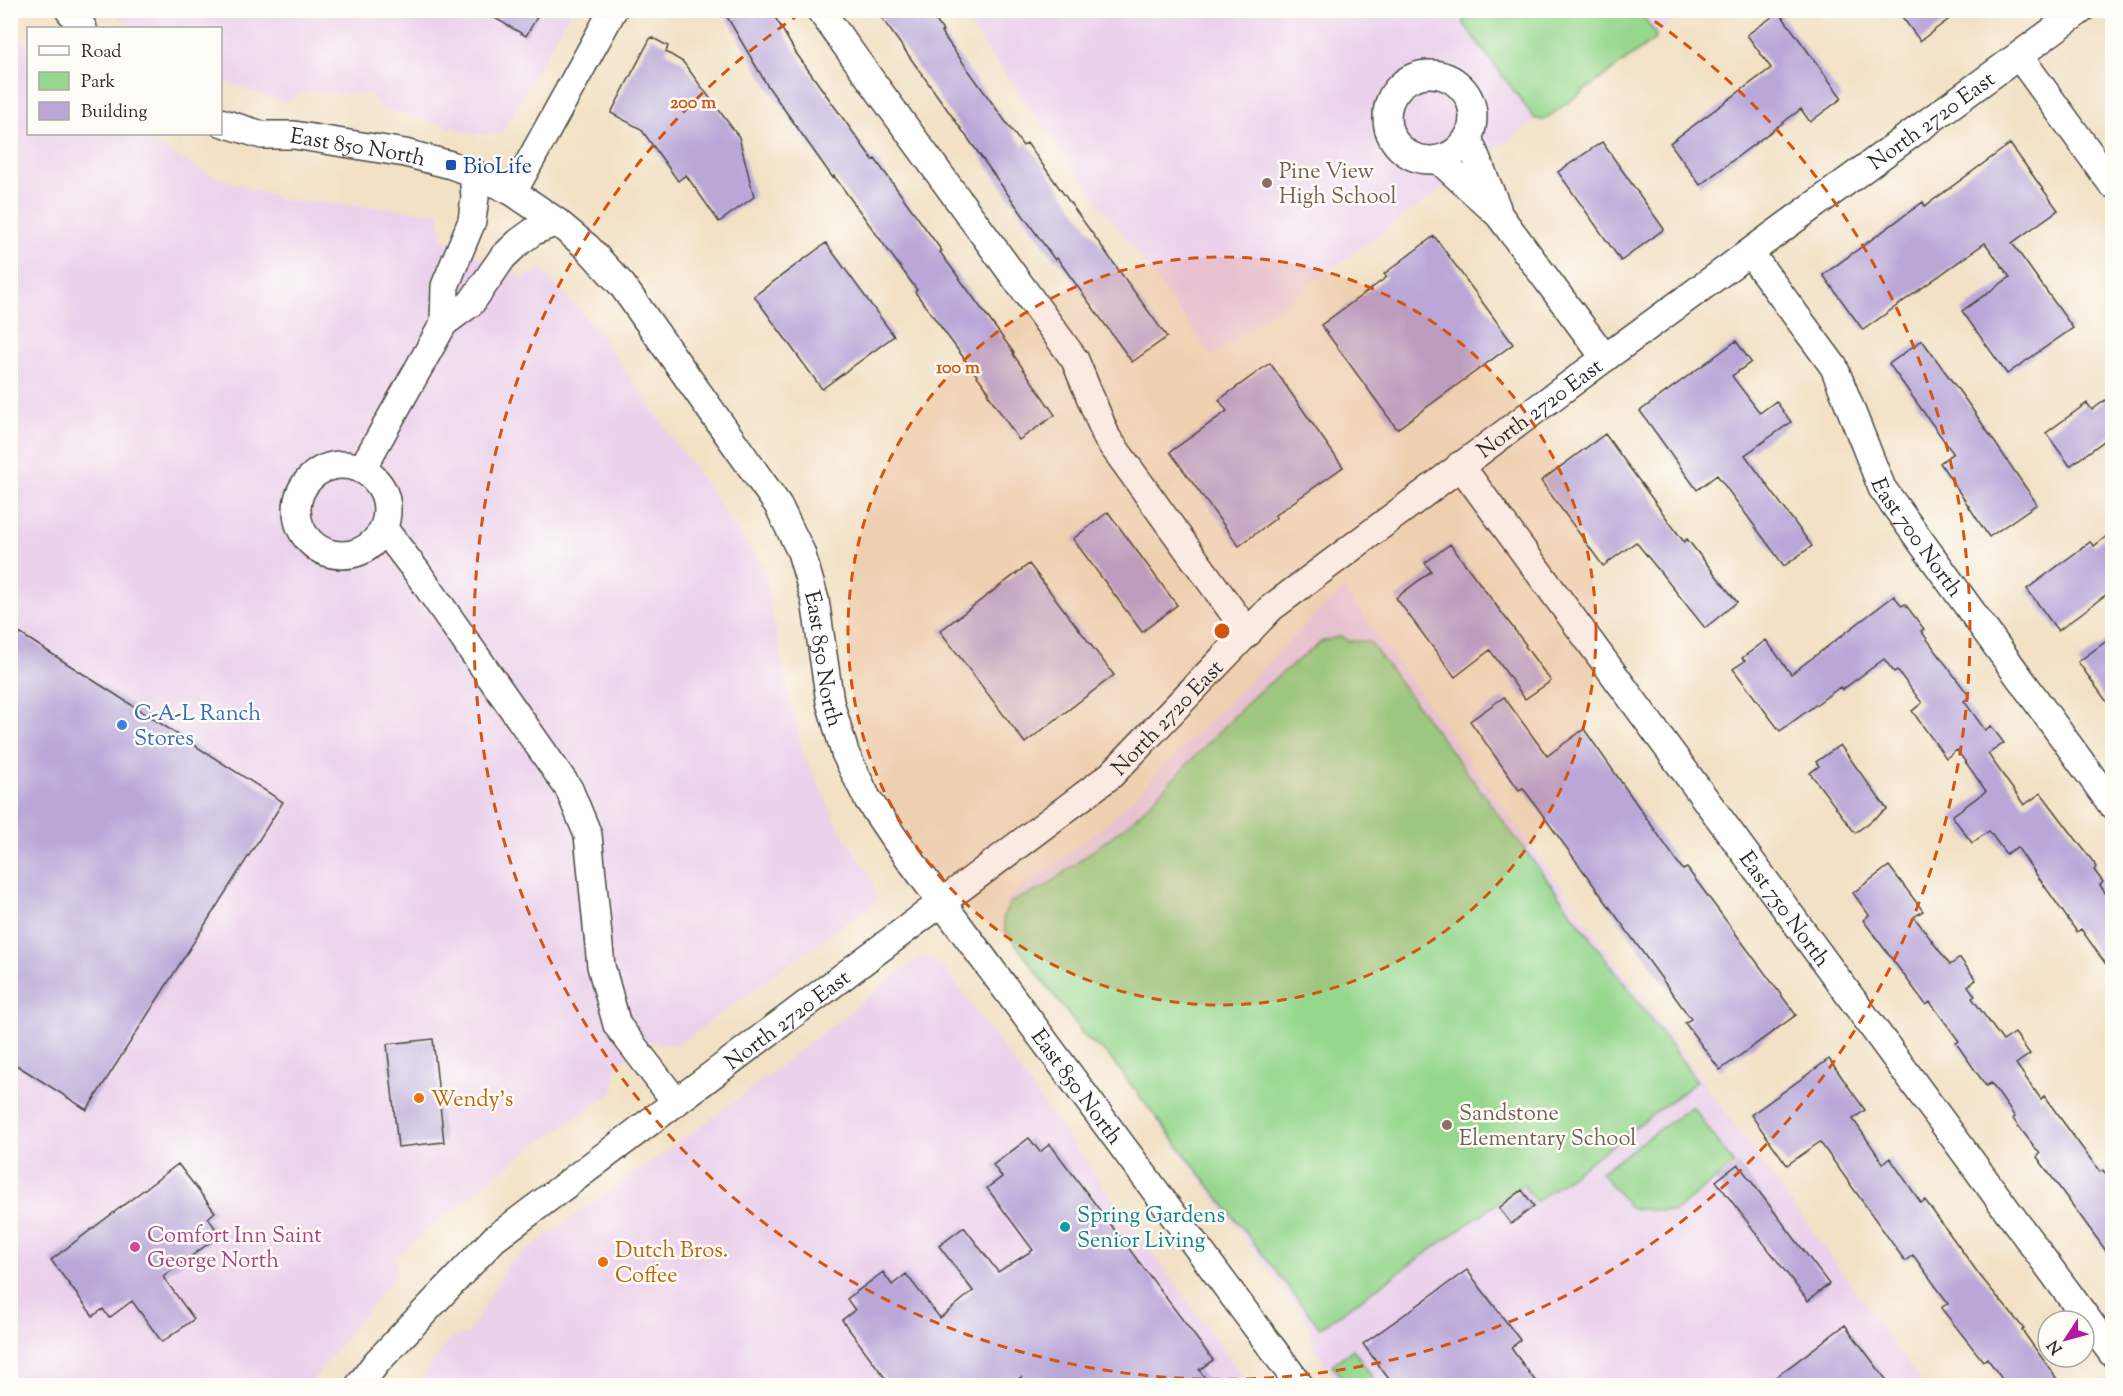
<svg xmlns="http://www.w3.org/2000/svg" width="2123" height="1396" font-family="'Sorts Mill Goudy',serif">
	<rect width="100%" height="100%" fill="#fdfcf7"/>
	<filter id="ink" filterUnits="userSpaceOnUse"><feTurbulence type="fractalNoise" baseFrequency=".0167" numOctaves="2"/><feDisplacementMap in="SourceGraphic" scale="12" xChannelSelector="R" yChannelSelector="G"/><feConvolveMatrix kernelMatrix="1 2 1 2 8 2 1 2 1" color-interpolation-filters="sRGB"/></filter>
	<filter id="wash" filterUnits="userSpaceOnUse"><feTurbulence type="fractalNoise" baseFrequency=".008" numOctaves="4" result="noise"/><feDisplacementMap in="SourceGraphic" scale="24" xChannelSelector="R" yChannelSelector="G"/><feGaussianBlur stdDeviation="1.35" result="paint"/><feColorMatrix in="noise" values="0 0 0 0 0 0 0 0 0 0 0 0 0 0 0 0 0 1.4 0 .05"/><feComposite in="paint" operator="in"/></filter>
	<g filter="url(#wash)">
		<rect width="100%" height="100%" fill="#f2e1c5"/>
		<!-- built -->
		<path fill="#ebd1eb" d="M 112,11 L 571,11 L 501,134 L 476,135 L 381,108 L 368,94 L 307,92 L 284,102 L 222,82 L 220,81 L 220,28 L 136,28 L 118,17 Z
			M 959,11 L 1686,11 L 1212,356 Z
			M 10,24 L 28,49 L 28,134 L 136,134 L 209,174 L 279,199 L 440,213 L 441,237 L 523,278 L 543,270 L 597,330 L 764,569 L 784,675 L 802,750 L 840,830 L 872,877 L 877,901 L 677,1045 L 649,1042 L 616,1065 L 614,1092 L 536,1145 L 432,1226 L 396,1258 L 398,1271 L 309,1385 L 11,1385 Z
			M 1344,589 L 1924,1385 L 1341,1385 L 1313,1347 L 1310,1325 L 1010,925 L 1006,901 L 1110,821 L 1313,617 Z
			M 921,956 L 943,966 L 1249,1385 L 415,1386 L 451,1338 L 468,1334 L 509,1263 L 723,1110 Z"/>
		<!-- green -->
		<path fill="#96d78e" stroke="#60815c" stroke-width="1.5" d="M 1472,10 L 1639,11 L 1656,34 L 1655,39 L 1544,120 L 1535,119 L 1464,24 L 1463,17 Z
			M 1341,636 L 1348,641 L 1369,641 L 1697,1081 L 1536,1202 L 1523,1185 L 1320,1328 L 1107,1054 L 1086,1038 L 1005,930 L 1003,916 L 1011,902 L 1045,887 L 1133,820 L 1257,693 L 1321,642 Z
			M 1692,1106 L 1734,1164 L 1674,1212 L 1630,1208 L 1601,1172 Z
			M 1353,1349 L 1378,1385 L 1347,1385 L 1332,1365 Z"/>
		<g id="blocks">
			<!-- building -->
			<path fill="#baa7d8" d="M 481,10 L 541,10 L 526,36 Z
				M 723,10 L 771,10 L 796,53 L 873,160 L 875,159 L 942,251 L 940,252 L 1014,353 L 1013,354 L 1055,415 L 1019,440 L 987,393 L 989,392 L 915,292 L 917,290 L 834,176 L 833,178 L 767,85 Z
				M 876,10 L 929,10 L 943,31 L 941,32 L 1023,146 L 1027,143 L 1167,337 L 1132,362 L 1057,258 L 1055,260 Z
				M 1897,10 L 1961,10 L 1920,41 Z
				M 1779,12 L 1842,98 L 1810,122 L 1801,109 L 1700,185 L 1670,143 L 1771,68 L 1747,35 Z
				M 651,37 L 668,46 L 666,52 L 683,62 L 739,137 L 754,197 L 719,222 L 686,175 L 678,181 L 641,129 L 611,113 Z
				M 1602,142 L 1664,229 L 1621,261 L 1558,172 Z
				M 2010,144 L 2058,210 L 2012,243 L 2073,328 L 2007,374 L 1962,311 L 2010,277 L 1985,243 L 1863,330 L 1823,275 L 1923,202 L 1925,206 Z
				M 1434,236 L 1513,344 L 1397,429 L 1321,325 L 1387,277 L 1384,274 Z
				M 826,243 L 894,336 L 822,389 L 754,296 Z
				M 1922,340 L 1970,406 L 2037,504 L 1989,537 L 1940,463 L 1953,453 L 1889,364 Z
				M 1736,341 L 1751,362 L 1732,376 L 1760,413 L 1776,401 L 1791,422 L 1745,455 L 1812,546 L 1784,566 L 1717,475 L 1697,490 L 1640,411 Z
				M 1270,363 L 1343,467 L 1275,515 L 1276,518 L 1239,546 L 1170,452 L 1227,411 L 1219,400 Z
				M 2112,395 L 2112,435 L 2070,466 L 2046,433 L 2087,403 L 2092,410 Z
				M 1605,434 L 1684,542 L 1687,539 L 1737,602 L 1705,628 L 1636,542 L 1603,566 L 1541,481 Z
				M 1108,512 L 1177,605 L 1142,632 L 1073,539 Z
				M 2112,532 L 2112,590 L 2058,631 L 2027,589 L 2090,542 L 2094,546 Z
				M 1450,544 L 1526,645 L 1525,646 L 1551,681 L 1525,699 L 1490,650 L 1455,677 L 1396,598 L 1431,571 L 1425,563 Z
				M 1029,564 L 1114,675 L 1025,743 L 940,631 Z
				M 1894,596 L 1902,606 L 1905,604 L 1924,629 L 1921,631 L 1970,697 L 1964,701 L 1985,730 L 1991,726 L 2004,743 L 1988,754 L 2024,805 L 2041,793 L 2097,867 L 2094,870 L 2103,882 L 2100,885 L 2112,903 L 2112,973 L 2081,929 L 2077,932 L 2017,847 L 2006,854 L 1989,831 L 1972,843 L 1952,816 L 1986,791 L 1957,750 L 1946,758 L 1912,711 L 1922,703 L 1897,670 L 1894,672 L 1884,659 L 1842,690 L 1840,687 L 1780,731 L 1733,669 L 1745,661 L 1742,658 L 1766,640 L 1791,674 Z
				M 10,627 L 283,802 L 87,1110 L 10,1061 Z
				M 2112,637 L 2112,709 L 2078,662 Z
				M 1504,697 L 1547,756 L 1584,729 L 1683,870 L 1687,868 L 1796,1015 L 1720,1070 L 1685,1023 L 1691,1019 L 1523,788 L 1519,790 L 1470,721 Z
				M 1840,745 L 1887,809 L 1855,833 L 1810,773 L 1819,766 L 1816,762 Z
				M 1889,866 L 1923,911 L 1914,917 L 1950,965 L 1960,958 L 1976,980 L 1968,986 L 1975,996 L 1972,998 L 2003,1041 L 2015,1033 L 2030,1054 L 2016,1064 L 2041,1099 L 2044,1096 L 2100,1172 L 2103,1170 L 2112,1184 L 2112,1259 L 2037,1157 L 2040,1154 L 2013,1119 L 2015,1117 L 1991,1083 L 1986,1086 L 1956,1043 L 1959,1041 L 1930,1002 L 1926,1005 L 1863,920 L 1869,915 L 1853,893 Z
				M 433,1039 L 444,1142 L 398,1147 L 387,1044 Z
				M 1829,1059 L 1865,1110 L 1853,1119 L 1883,1163 L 1890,1158 L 1921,1203 L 1925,1200 L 1981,1277 L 2024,1329 L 2022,1330 L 2062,1386 L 2007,1386 L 1987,1358 L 1983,1361 L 1941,1308 L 1948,1303 L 1913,1255 L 1905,1261 L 1820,1142 L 1787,1165 L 1751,1115 Z
				M 1029,1138 L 1040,1152 L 1050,1144 L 1213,1360 L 1199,1370 L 1211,1386 L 1027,1386 L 1021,1377 L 1010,1386 L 891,1386 L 842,1320 L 855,1310 L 847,1299 L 883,1272 L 892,1285 L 906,1274 L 940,1318 L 973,1291 L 939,1246 L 964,1227 L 998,1272 L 1033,1250 L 987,1188 L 1002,1177 L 993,1165 Z
				M 178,1164 L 215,1212 L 208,1218 L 220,1235 L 163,1277 L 194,1319 L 162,1342 L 132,1301 L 109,1318 L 103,1309 L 93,1316 L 51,1260 Z
				M 1738,1164 L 1829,1284 L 1808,1301 L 1716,1181 Z
				M 1522,1190 L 1534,1206 L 1511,1224 L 1499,1208 Z
				M 1467,1270 L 1520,1340 L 1511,1348 L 1539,1386 L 1394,1386 L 1363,1344 Z
				M 1845,1325 L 1891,1386 L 1764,1386 Z"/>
		</g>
	</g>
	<g filter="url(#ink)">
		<use href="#blocks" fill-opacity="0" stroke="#494642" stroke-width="1.5"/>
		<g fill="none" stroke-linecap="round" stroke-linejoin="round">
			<defs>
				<g id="street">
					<path d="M 69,10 L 83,28"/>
					<path d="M 820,10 L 1075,360 L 1107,438 L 1248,633"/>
					<path d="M 2019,56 L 2112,184"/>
					<circle cx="1430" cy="117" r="43"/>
					<path id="s1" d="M 220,122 L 262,135 L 294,135 L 405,153 L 451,165 L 473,173 L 513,192 L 557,222 L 587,247 L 622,285 L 778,505 L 801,552 L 815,600 L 830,702 L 845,753 L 867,798 L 894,838 L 1300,1386"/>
					<path d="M 1468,138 L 1497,208"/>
					<path d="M 1439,160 L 1499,215 L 1605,358"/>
					<path d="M 513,192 L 613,10"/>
					<path id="s2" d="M 1750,253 L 1834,367 L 1882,488 L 2112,805"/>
					<path d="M 444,323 L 445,286 L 472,221 L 475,197 L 473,173"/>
					<circle cx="342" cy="510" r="45"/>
					<path id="s3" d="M 1460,465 L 2112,1353"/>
					<path d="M 362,469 L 444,323 L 471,303 L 503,257 L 519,242 L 534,231 L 557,222"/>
					<path d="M 384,529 L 417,572 L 569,789 L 588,835 L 601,966 L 617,1025 L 676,1102"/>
					<path id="s4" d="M 359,1386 L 376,1363 L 494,1239 L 1111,775 L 1271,608 L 1605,358 L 2081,10"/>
				</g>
			</defs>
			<!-- street casing -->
			<use href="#street" stroke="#494642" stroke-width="30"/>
			<!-- street -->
			<use href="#street" stroke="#fff" stroke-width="27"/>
		</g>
	</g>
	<!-- distance rings -->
	<circle cx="1222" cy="631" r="374" fill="#d5540f" fill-opacity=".12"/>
	<g fill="none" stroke="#d5540f" stroke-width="3" stroke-dasharray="10 8">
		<circle cx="1222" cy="631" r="374"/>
		<path d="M1640 11A748 748 0 1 1 804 11"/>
	</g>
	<!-- markers -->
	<rect fill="#1a4fb4" stroke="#fdfcf7" stroke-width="2" x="445" y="159" width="12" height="12" rx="3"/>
	<g fill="#8d6e63" stroke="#fdfcf7" stroke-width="2">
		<circle cx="1267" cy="183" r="6"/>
		<circle cx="1447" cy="1125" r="6"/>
	</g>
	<circle fill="#3f7fe0" stroke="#fdfcf7" stroke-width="2" cx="122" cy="725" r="6"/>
	<g fill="#e8710a" stroke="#fdfcf7" stroke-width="2">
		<circle cx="419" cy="1098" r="6"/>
		<circle cx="603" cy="1262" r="6"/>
	</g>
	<circle fill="#0f9aa8" stroke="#fdfcf7" stroke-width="2" cx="1065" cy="1227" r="6"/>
	<circle fill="#d1479c" stroke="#fdfcf7" stroke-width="2" cx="135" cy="1247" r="6"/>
	<g text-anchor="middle" stroke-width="5" stroke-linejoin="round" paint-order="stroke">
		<!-- street labels -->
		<g font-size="22" fill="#2b2b2b" stroke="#fdfcf7">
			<text dy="8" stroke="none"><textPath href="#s4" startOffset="2024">North 2720 East</textPath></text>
			<text dy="8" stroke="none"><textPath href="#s1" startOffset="141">East 850 North</textPath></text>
			<text dy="8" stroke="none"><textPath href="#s4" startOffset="1538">North 2720 East</textPath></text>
			<text dy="8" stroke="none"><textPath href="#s2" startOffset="332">East 700 North</textPath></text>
			<text dy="8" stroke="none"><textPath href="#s1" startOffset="879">East 850 North</textPath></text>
			<text dy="8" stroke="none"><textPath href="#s4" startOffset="1052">North 2720 East</textPath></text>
			<text dy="8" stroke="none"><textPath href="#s3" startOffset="550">East 750 North</textPath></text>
			<text dy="8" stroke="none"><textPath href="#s4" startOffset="566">North 2720 East</textPath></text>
			<text dy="8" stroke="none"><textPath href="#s1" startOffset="1383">East 850 North</textPath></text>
		</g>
		<!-- transit labels -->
		<g font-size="22" fill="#164399" stroke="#fdfcf7" text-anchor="start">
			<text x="463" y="173">BioLife</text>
		</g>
		<!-- education labels -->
		<g font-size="22" fill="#785e54" stroke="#fdfcf7" text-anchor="start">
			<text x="1279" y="178">Pine View<tspan x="1279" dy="25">High School</tspan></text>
			<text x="1459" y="1120">Sandstone<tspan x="1459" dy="25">Elementary School</tspan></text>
		</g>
		<!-- shop labels -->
		<g font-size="22" fill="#366cbe" stroke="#fdfcf7" text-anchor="start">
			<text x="134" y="720">C-A-L Ranch<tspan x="134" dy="25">Stores</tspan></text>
		</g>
		<!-- food labels -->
		<g font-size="22" fill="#c56008" stroke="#fdfcf7" text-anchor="start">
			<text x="431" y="1106">Wendy's</text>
			<text x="615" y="1257">Dutch Bros.<tspan x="615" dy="25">Coffee</tspan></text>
		</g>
		<!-- culture labels -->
		<g font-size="22" fill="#0d838f" stroke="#fdfcf7" text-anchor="start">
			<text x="1077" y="1222">Spring Gardens<tspan x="1077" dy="25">Senior Living</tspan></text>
		</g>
		<!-- hotel labels -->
		<g font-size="22" fill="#b23c85" stroke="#fdfcf7" text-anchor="start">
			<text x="147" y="1242">Comfort Inn Saint<tspan x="147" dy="25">George North</tspan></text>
		</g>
	</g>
	<circle cx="1222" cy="631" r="9" fill="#d5540f" stroke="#fdfcf7" stroke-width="3"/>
	<g font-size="18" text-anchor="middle" font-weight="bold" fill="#d5540f" stroke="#fdfcf7" stroke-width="5" stroke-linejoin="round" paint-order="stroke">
		<text x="693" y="108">200 m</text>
		<text x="958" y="373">100 m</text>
	</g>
	<!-- margin -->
	<rect width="2123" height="1396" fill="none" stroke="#fdfcf7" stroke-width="36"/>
	<!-- legend -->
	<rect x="27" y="27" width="195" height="108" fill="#fdfcf7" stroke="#a9a8a5" stroke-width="1.5"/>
	<rect x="39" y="46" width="30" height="9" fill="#ffffff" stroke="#a9a8a5" stroke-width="1.5"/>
	<text x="81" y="57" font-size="18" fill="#2b2b2b">Road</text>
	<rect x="39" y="72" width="30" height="18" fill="#96d78e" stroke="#a9a8a5" stroke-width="1.5"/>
	<text x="81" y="87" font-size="18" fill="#2b2b2b">Park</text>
	<rect x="39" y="102" width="30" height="18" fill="#baa7d8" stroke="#a9a8a5" stroke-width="1.5"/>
	<text x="81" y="117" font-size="18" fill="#2b2b2b">Building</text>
	<!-- north arrow -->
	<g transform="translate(2066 1339) rotate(234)"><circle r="28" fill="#fdfcf7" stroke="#a9a8a5" stroke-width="1.5"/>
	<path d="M0-4.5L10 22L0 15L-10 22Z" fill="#b5179e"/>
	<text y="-9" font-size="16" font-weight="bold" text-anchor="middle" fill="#2b2b2b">N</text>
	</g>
</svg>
